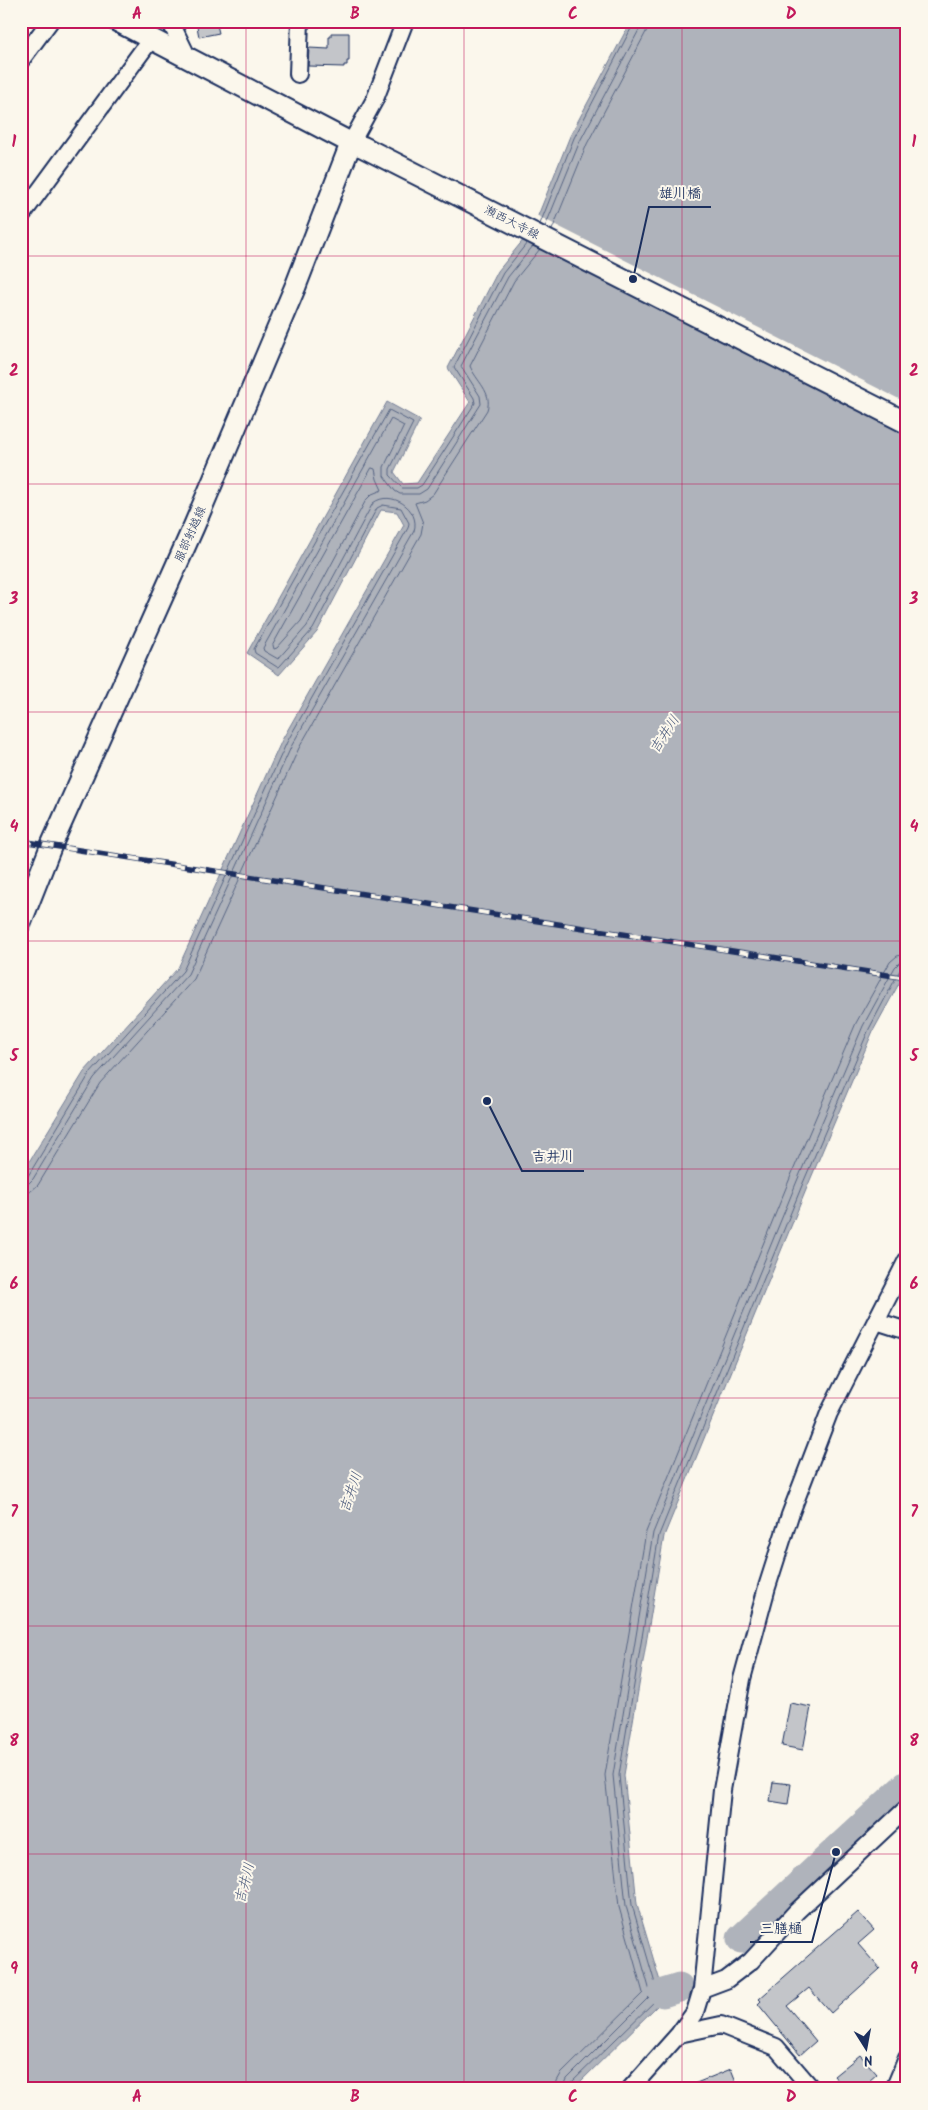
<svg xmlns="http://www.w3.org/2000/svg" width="928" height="2110" font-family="Kalam,'Klee One',sans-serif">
	<rect width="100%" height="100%" fill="#fbf7ec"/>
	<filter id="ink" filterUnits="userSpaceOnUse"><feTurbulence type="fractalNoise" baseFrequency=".02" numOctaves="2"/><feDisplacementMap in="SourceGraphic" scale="10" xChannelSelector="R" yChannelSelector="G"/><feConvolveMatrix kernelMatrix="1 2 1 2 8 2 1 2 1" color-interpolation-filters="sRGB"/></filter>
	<g filter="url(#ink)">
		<!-- water -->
		<path fill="#afb3bb" stroke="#747e96" d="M 631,21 L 907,21 L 907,969 L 873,1031 L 808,1185 L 664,1536 L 624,1775 L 637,1904 L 665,1998 L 573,2089 L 21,2089 L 21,1179 L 27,1165 L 84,1072 L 178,968 L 282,740 L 404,525 L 397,512 L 381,510 L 317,632 L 279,675 L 247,653 L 387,402 L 420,420 L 394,472 L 403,484 L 417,483 L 470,402 L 448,368 L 498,271 L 533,228 L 570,136 Z"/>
		<!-- pier -->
		<path fill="#fbf7ec" d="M 536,215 L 907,403 L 907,433 L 522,238 L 531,226 Z"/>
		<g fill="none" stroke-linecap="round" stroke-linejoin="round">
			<!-- shore -->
			<path stroke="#566483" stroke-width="1" d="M 540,224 L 574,138 L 635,21
				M 545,227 L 580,141 L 640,28 L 641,21
				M 552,230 L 587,144 L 646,32 L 649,21
				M 372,468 L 375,469 L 377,479 L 382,490 L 372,494 L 366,500 L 301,621 L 277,648 L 274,649 L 273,645 Z
				M 21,1179 L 28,1176 L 89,1075 L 183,971 L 287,742 L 408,528 L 409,523 L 401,508 L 383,505 L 377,508 L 313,629 L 280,666 L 277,667 L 255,653 L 254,649 L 389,410 L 413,423 L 390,469 L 390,475 L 402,488 L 417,488 L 422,485 L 475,403 L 474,398 L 454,367 L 503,273 L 527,243
				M 21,1185 L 28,1184 L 33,1179 L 94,1078 L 188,974 L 292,745 L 414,531 C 421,509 391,489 373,503 L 307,626 L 278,659 L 264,651 L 263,648 L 391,419 L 404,426 L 384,467 L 384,476 L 395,491 L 400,494 L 419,494 L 427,489 L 481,404 L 480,396 L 461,366 L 508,277 L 533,246
				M 21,1193 L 31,1191 L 38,1185 L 100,1083 L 194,979 L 299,748 L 421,534 L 423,523 L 415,503 L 425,500 L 433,494 L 487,410 C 493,392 476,381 470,366 L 514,281 L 540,249
				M 556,2089 L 557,2081 L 561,2074 L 643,1993 L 619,1907 L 605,1775 L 646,1532 L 790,1178 L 856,1023 L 890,962 L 897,956 L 907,954
				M 563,2089 L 567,2079 L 651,1995 L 626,1906 L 613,1775 L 653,1533 L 797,1181 L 863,1026 L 895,967 L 900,962 L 907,961
				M 570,2089 L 571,2083 L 659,1997 L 632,1905 L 619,1775 L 659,1535 L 803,1183 L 869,1029 L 900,970 L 907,968"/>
			<!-- river -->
			<path stroke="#afb3bb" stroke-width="29" d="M 741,1939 L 907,1785
				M 663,1993 L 679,1988"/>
		</g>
		<!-- building -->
		<path fill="#c3c5c9" stroke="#1b2f5e" d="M 196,21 L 216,21 L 219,33 L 199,37 Z
			M 331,33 L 349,33 L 349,61 L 347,61 L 347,65 L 344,65 L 344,67 L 308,66 L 309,48 L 329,49 L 329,37 L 331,37 Z
			M 790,1703 L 811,1707 L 803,1750 L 782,1746 Z
			M 773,1782 L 791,1784 L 788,1804 L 770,1801 Z
			M 858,1912 L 874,1930 L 858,1944 L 880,1969 L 831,2013 L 809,1988 L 787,2006 L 816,2041 L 800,2055 L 758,2004 L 761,2001 L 759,1999 Z
			M 860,2055 L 877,2074 L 860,2089 L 845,2089 L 834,2076 Z
			M 731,2069 L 739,2089 L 684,2089 L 684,2088 Z"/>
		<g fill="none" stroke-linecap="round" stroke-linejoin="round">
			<defs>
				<path id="minor" d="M 170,21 L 188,58
					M 21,60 L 50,21
					M 298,74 L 300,21
					M 351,143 L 375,99 L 405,21
					M 21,216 L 151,39
					M 876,1321 L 904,1330 L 907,1328
					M 702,1989 L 726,1980 L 751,1961 L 796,1912 L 907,1808
					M 679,2034 L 721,2025 L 776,2047 L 812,2089
					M 630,2089 L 679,2034 L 695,2012 L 702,1989 L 722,1790 L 742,1679 L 767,1587 L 790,1515 L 829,1413 L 907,1260
					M 894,2089 L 907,2058"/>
				<path id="major" d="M 117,21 L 351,143 L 363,147 L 907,423
					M 21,922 L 51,846 L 194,526 L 296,285 L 351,143"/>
			</defs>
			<!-- minor casing -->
			<use href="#minor" stroke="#1b2f5e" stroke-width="20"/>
			<!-- major casing -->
			<use href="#major" stroke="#1b2f5e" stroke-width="24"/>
			<!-- minor -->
			<use href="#minor" stroke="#fbf7ec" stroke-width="16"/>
			<!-- major -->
			<use href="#major" stroke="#fbf7ec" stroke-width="20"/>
			<defs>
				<path id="rail" d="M 21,841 L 907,978"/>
			</defs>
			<!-- rail casing -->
			<use href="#rail" stroke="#1b2f5e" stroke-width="5.5"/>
			<!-- rail -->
			<use href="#rail" stroke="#fbf7ec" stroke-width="4" stroke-dasharray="11" stroke-linecap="butt"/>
		</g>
	</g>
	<!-- grid -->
	<path fill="none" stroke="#c2185b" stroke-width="1" stroke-opacity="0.55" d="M 246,21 L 246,2089M 464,21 L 464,2089M 682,21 L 682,2089M 21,256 L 907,256M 21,484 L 907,484M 21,712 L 907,712M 21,941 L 907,941M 21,1169 L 907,1169M 21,1398 L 907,1398M 21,1626 L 907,1626M 21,1854 L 907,1854"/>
	<g text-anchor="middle" stroke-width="4" stroke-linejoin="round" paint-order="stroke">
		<!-- street labels -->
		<g font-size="12" fill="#1b2f5e" stroke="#fbf7ec">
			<text transform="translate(512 222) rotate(27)" y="4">瀬西大寺線</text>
			<text transform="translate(190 534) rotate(-66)" y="4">服部射越線</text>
		</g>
		<!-- water labels -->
		<g font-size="14" font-style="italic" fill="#47577a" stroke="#fbf7ec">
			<text transform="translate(664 734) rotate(-57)" y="5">吉井川</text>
			<text transform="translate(350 1492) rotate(-71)" y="5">吉井川</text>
			<text transform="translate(244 1883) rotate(-76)" y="5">吉井川</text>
		</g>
	</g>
	<!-- callouts -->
	<path fill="none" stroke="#1b2f5e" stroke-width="2" d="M633 279L649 207H711M487 1101L522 1171H584M836 1852L812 1942H750"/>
	<g fill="#1b2f5e" stroke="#fbf7ec" stroke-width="2">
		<circle cx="633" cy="279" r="5"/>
		<circle cx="487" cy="1101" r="5"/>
		<circle cx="836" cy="1852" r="5"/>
	</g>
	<g font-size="14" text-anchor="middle" font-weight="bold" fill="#1b2f5e" stroke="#fbf7ec" stroke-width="4" stroke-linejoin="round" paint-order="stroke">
		<text x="680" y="198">雄川橋</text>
		<text x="553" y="1161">吉井川</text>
		<text x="781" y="1933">三膳樋</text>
	</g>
	<!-- margin -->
	<rect width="928" height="2110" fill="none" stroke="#fbf7ec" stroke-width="55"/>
	<!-- north arrow -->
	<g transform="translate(866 2048) rotate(169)" stroke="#fbf7ec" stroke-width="4" paint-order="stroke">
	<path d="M0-4L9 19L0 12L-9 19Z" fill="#1b2f5e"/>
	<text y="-8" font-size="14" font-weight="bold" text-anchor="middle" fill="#1b2f5e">N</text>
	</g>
	<rect x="28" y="28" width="872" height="2054" fill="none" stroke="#c2185b" stroke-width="2"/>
	<g font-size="16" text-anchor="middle" font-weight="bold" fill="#c2185b">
		<text x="137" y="19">A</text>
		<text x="355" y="19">B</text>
		<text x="573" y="19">C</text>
		<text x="791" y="19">D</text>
		<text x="14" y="147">1</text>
		<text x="914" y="147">1</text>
		<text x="14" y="376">2</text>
		<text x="914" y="376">2</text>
		<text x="14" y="604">3</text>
		<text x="914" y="604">3</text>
		<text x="14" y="832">4</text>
		<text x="914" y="832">4</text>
		<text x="14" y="1061">5</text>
		<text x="914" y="1061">5</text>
		<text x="14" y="1289">6</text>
		<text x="914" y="1289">6</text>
		<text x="14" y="1517">7</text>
		<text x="914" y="1517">7</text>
		<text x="14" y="1746">8</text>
		<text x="914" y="1746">8</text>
		<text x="14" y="1974">9</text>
		<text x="914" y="1974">9</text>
		<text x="137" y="2102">A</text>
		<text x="355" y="2102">B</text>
		<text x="573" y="2102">C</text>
		<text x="791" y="2102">D</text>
	</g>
</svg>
